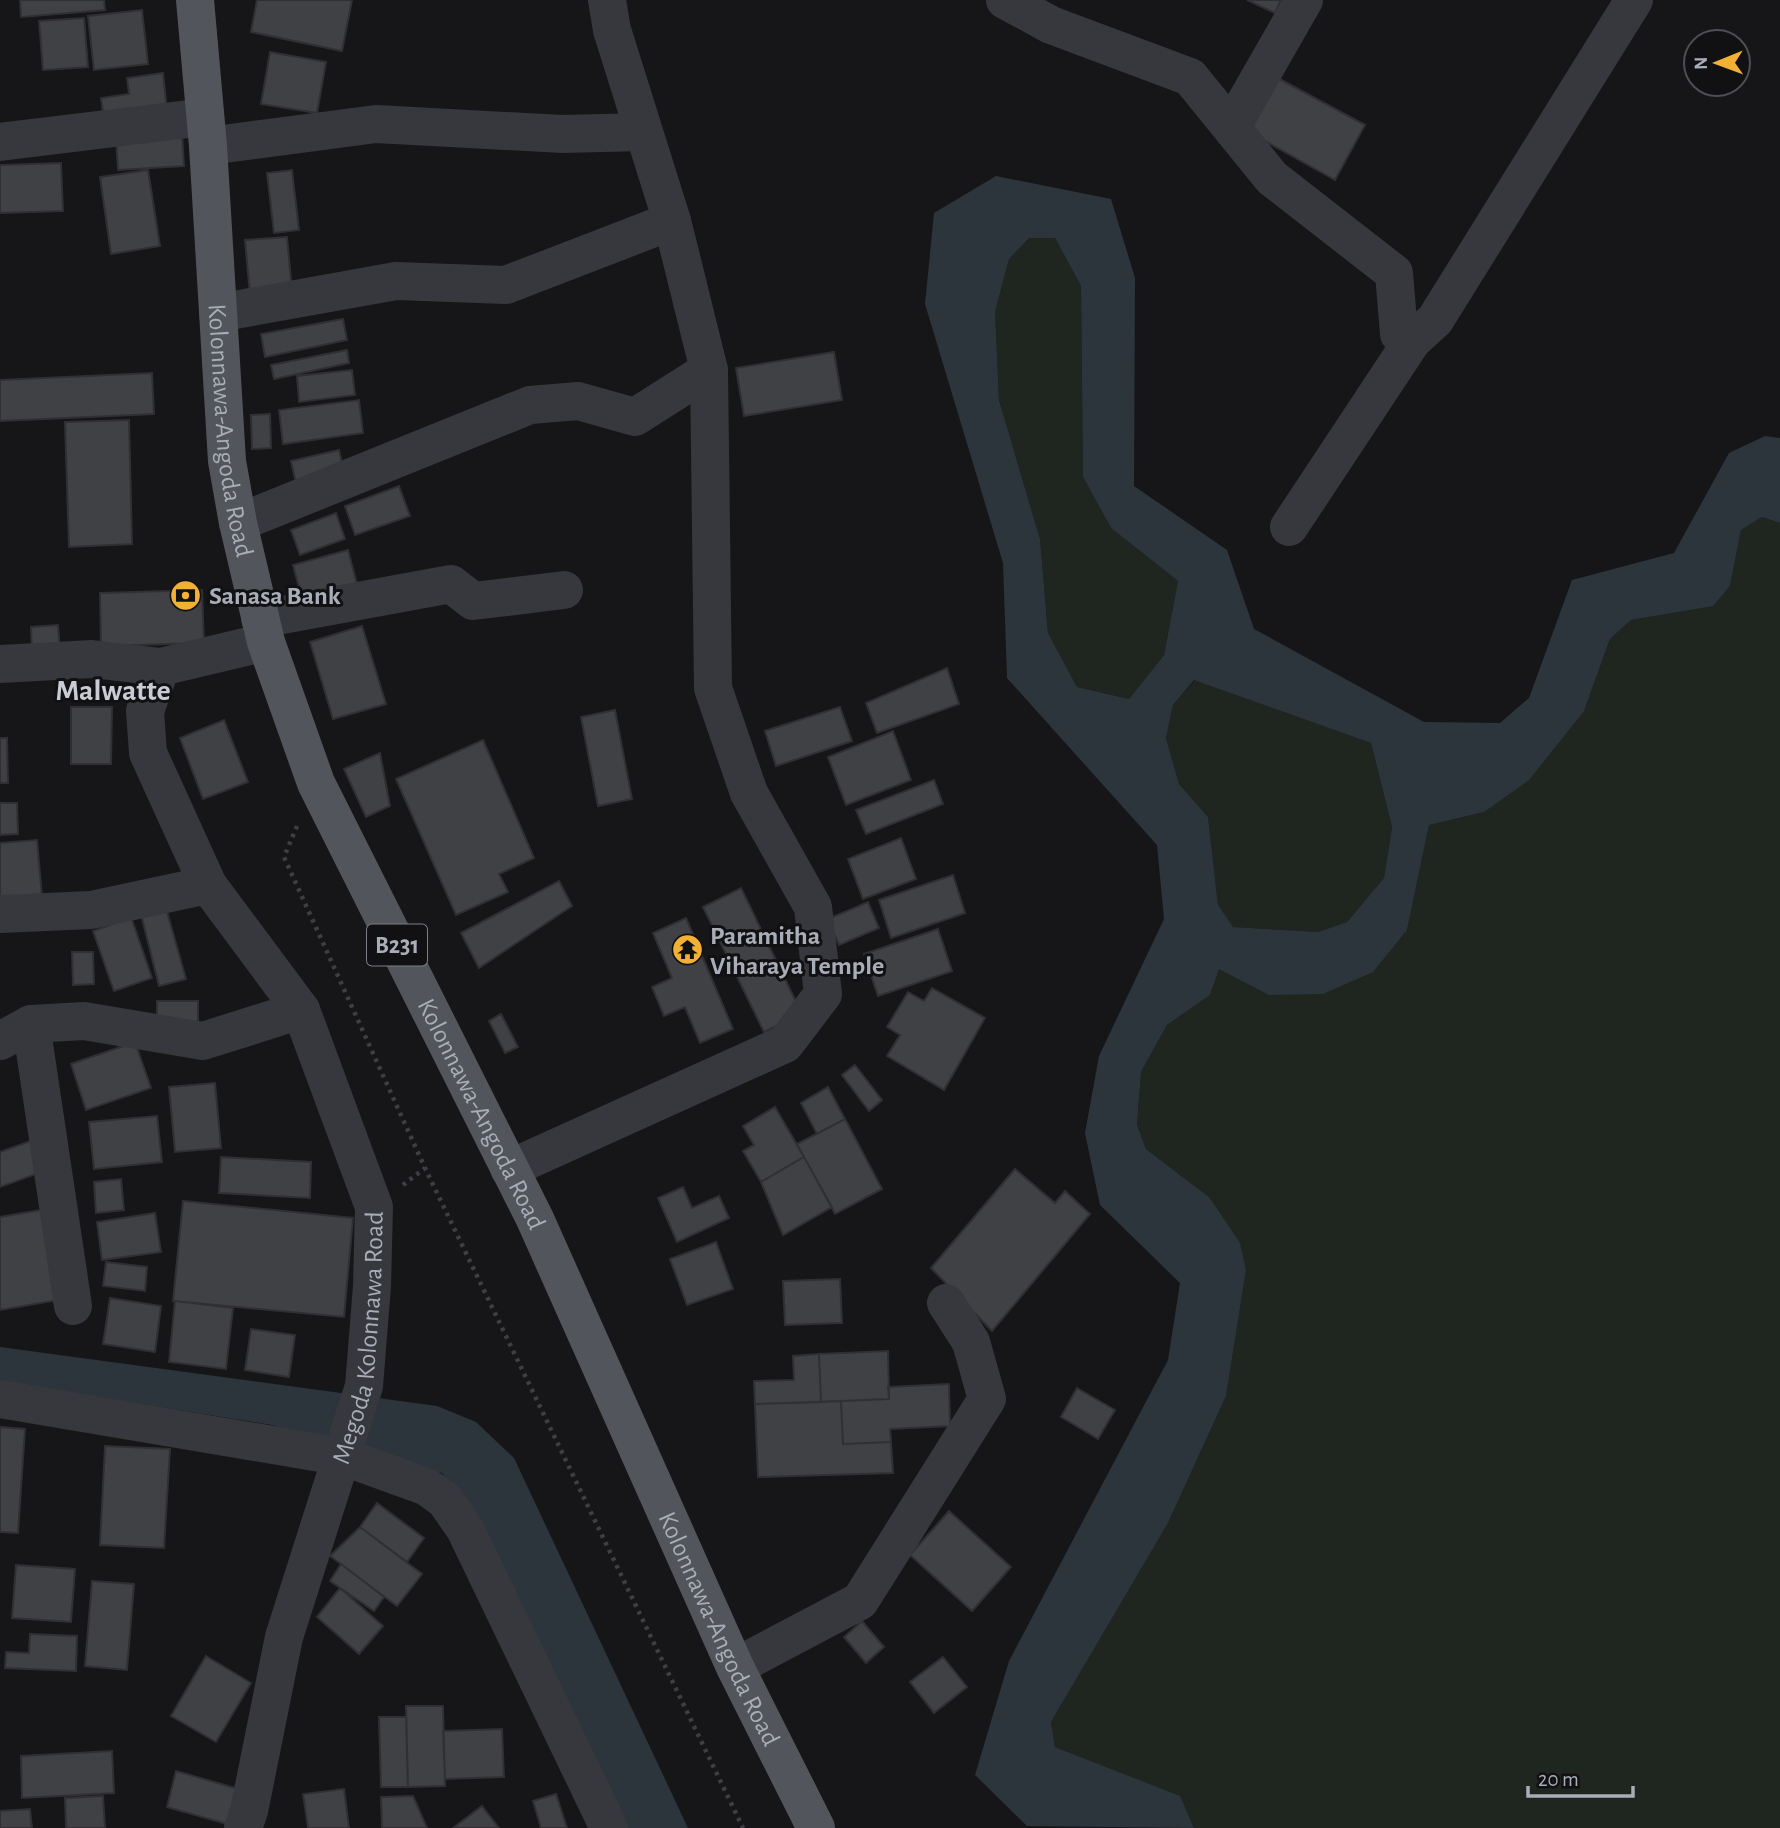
<svg xmlns="http://www.w3.org/2000/svg" width="1780" height="1828" font-family="'Alegreya Sans',sans-serif">
	<rect width="100%" height="100%" fill="#161618"/>
	<!-- green -->
	<path fill="#1e261f" d="M 1028,238 L 1055,238 L 1081,286 L 1083,477 L 1111,528 L 1178,581 L 1164,655 L 1129,699 L 1077,687 L 1048,633 L 1040,539 L 999,400 L 995,312 L 1009,259 Z
		M 1762,517 L 1780,523 L 1780,1828 L 1194,1828 L 1179,1796 L 1055,1747 L 1051,1722 L 1168,1523 L 1226,1396 L 1246,1270 L 1209,1197 L 1146,1149 L 1137,1125 L 1141,1072 L 1167,1025 L 1210,995 L 1219,969 L 1407,930 L 1429,825 L 1484,812 L 1584,711 L 1610,639 L 1631,620 L 1713,605 L 1730,586 L 1741,530 Z
		M 1195,680 L 1371,743 L 1392,827 L 1384,878 L 1347,922 L 1318,932 L 1232,927 L 1218,905 L 1208,817 L 1179,784 L 1166,738 L 1173,705 Z"/>
	<!-- water -->
	<path fill="#2c353c" fill-rule="evenodd" d="M 996,176 L 1111,199 L 1135,278 L 1134,486 L 1227,550 L 1254,629 L 1424,722 L 1500,723 L 1529,698 L 1572,580 L 1674,553 L 1729,453 L 1765,436 L 1780,438 L 1780,523 L 1762,517 L 1741,530 L 1730,586 L 1713,606 L 1631,620 L 1610,639 L 1584,711 L 1529,780 L 1484,812 L 1429,825 L 1407,930 L 1373,972 L 1323,994 L 1269,995 L 1219,969 L 1210,995 L 1167,1025 L 1141,1072 L 1137,1125 L 1146,1149 L 1209,1197 L 1240,1243 L 1246,1270 L 1226,1396 L 1168,1523 L 1051,1722 L 1055,1747 L 1180,1796 L 1194,1828 L 1027,1826 L 975,1775 L 1009,1661 L 1168,1360 L 1180,1283 L 1100,1205 L 1085,1133 L 1099,1056 L 1164,919 L 1157,845 L 1007,678 L 1003,563 L 925,304 L 934,213 ZM 1029,238 L 1055,238 L 1081,286 L 1083,477 L 1111,528 L 1178,581 L 1164,655 L 1129,699 L 1077,687 L 1048,633 L 1040,539 L 999,400 L 995,312 L 1009,259 ZM 1194,680 L 1371,743 L 1392,827 L 1384,878 L 1347,922 L 1318,932 L 1233,927 L 1218,905 L 1208,817 L 1179,784 L 1166,738 L 1173,705 Z
		M 0,1347 L 437,1406 L 476,1422 L 514,1458 L 688,1828 L 621,1828 L 481,1526 L 442,1473 L 272,1425 L 0,1381 Z"/>
	<!-- building -->
	<path fill="#404145" stroke="#303034" stroke-width="2" d="M 20,0 L 104,0 L 105,10 L 21,17 Z
		M 257,0 L 352,0 L 342,51 L 251,32 Z
		M 1247,0 L 1281,0 L 1275,13 Z
		M 142,10 L 148,64 L 94,70 L 88,16 Z
		M 84,18 L 88,67 L 43,70 L 39,21 Z
		M 270,52 L 326,62 L 317,113 L 261,104 Z
		M 163,73 L 168,120 L 105,127 L 101,98 L 129,94 L 127,78 Z
		M 1276,77 L 1365,125 L 1335,180 L 1247,131 Z
		M 182,134 L 184,166 L 118,170 L 116,138 Z
		M 61,163 L 63,211 L 0,213 L 0,165 Z
		M 148,170 L 160,246 L 111,254 L 100,177 Z
		M 292,170 L 299,230 L 274,233 L 267,173 Z
		M 287,237 L 292,292 L 250,295 L 245,240 Z
		M 343,319 L 347,340 L 265,357 L 261,334 Z
		M 347,350 L 349,363 L 274,379 L 271,365 Z
		M 834,352 L 842,400 L 744,416 L 736,368 Z
		M 352,370 L 355,395 L 299,402 L 297,376 Z
		M 152,373 L 154,414 L 0,421 L 0,380 Z
		M 359,400 L 363,433 L 283,444 L 279,410 Z
		M 270,414 L 271,448 L 252,449 L 251,415 Z
		M 129,420 L 132,544 L 69,547 L 65,422 Z
		M 339,450 L 344,472 L 296,483 L 291,461 Z
		M 399,486 L 410,516 L 355,535 L 345,506 Z
		M 336,513 L 345,539 L 300,555 L 291,530 Z
		M 348,550 L 358,588 L 303,603 L 293,565 Z
		M 202,590 L 204,643 L 101,646 L 100,593 Z
		M 58,625 L 60,653 L 32,654 L 31,627 Z
		M 362,626 L 386,704 L 333,719 L 310,642 Z
		M 947,668 L 959,704 L 877,733 L 866,703 Z
		M 71,707 L 112,707 L 111,764 L 71,764 Z
		M 840,707 L 852,741 L 776,766 L 765,731 Z
		M 615,710 L 632,799 L 598,806 L 581,717 Z
		M 224,720 L 248,782 L 203,799 L 180,738 Z
		M 893,731 L 911,780 L 846,805 L 828,757 Z
		M 0,738 L 7,738 L 8,783 L 0,783 Z
		M 483,740 L 534,858 L 499,874 L 508,892 L 456,915 L 396,779 Z
		M 380,753 L 390,806 L 366,817 L 344,769 Z
		M 934,780 L 943,804 L 866,834 L 856,810 Z
		M 0,803 L 17,803 L 18,834 L 0,835 Z
		M 901,838 L 916,879 L 863,899 L 848,859 Z
		M 37,840 L 42,897 L 0,900 L 0,843 Z
		M 953,875 L 965,913 L 891,938 L 879,900 Z
		M 559,881 L 572,906 L 479,968 L 461,933 Z
		M 741,888 L 802,1014 L 764,1032 L 703,907 Z
		M 868,902 L 879,928 L 839,945 L 828,919 Z
		M 166,908 L 186,979 L 159,986 L 141,914 Z
		M 131,917 L 152,978 L 114,991 L 93,931 Z
		M 686,918 L 733,1029 L 700,1043 L 685,1007 L 664,1016 L 652,987 L 672,978 L 653,933 Z
		M 938,929 L 952,971 L 878,996 L 864,954 Z
		M 72,952 L 93,952 L 94,984 L 73,985 Z
		M 932,988 L 985,1018 L 944,1090 L 887,1056 L 900,1035 L 887,1027 L 908,992 L 924,1001 Z
		M 157,1001 L 198,1001 L 198,1024 L 157,1023 Z
		M 501,1014 L 518,1047 L 505,1053 L 489,1021 Z
		M 135,1042 L 151,1088 L 86,1110 L 71,1064 Z
		M 855,1065 L 882,1100 L 869,1111 L 842,1075 Z
		M 215,1083 L 221,1148 L 175,1152 L 169,1087 Z
		M 828,1087 L 845,1119 L 817,1134 L 801,1103 Z
		M 775,1107 L 804,1157 L 761,1182 L 743,1151 L 754,1145 L 743,1126 Z
		M 157,1116 L 162,1162 L 94,1169 L 89,1122 Z
		M 845,1119 L 882,1189 L 835,1214 L 797,1144 Z
		M 36,1139 L 47,1170 L 0,1187 L 0,1152 Z
		M 221,1157 L 311,1162 L 310,1198 L 219,1193 Z
		M 804,1157 L 832,1207 L 783,1235 L 761,1182 Z
		M 1015,1169 L 1055,1203 L 1065,1191 L 1090,1214 L 992,1331 L 931,1268 Z
		M 121,1179 L 124,1210 L 96,1213 L 94,1182 Z
		M 683,1187 L 692,1208 L 719,1196 L 729,1218 L 677,1242 L 658,1198 Z
		M 183,1201 L 353,1218 L 344,1317 L 173,1301 Z
		M 41,1210 L 58,1300 L 0,1310 L 0,1217 Z
		M 155,1213 L 161,1252 L 102,1260 L 97,1222 Z
		M 716,1242 L 733,1289 L 687,1305 L 670,1259 Z
		M 106,1262 L 147,1267 L 145,1291 L 103,1286 Z
		M 840,1279 L 842,1323 L 785,1325 L 783,1281 Z
		M 110,1298 L 161,1306 L 155,1352 L 103,1344 Z
		M 175,1301 L 233,1308 L 226,1369 L 169,1362 Z
		M 251,1329 L 295,1335 L 289,1377 L 245,1370 Z
		M 888,1351 L 889,1399 L 821,1402 L 819,1354 Z
		M 819,1354 L 821,1402 L 755,1404 L 754,1381 L 794,1380 L 793,1356 Z
		M 949,1384 L 950,1426 L 890,1429 L 891,1442 L 843,1444 L 841,1401 L 889,1399 L 888,1387 Z
		M 1077,1388 L 1115,1410 L 1098,1439 L 1061,1417 Z
		M 841,1401 L 843,1444 L 891,1442 L 893,1473 L 758,1477 L 755,1404 Z
		M 0,1427 L 25,1429 L 18,1533 L 0,1532 Z
		M 105,1446 L 170,1449 L 164,1548 L 100,1545 Z
		M 377,1503 L 424,1538 L 407,1562 L 360,1527 Z
		M 949,1511 L 1011,1567 L 972,1611 L 910,1555 Z
		M 360,1527 L 422,1574 L 397,1606 L 330,1556 Z
		M 341,1564 L 384,1597 L 374,1611 L 330,1581 Z
		M 16,1565 L 75,1569 L 71,1622 L 12,1618 Z
		M 92,1581 L 134,1584 L 127,1670 L 85,1666 Z
		M 340,1588 L 383,1626 L 359,1654 L 317,1617 Z
		M 862,1621 L 884,1647 L 866,1663 L 844,1637 Z
		M 30,1634 L 77,1636 L 76,1671 L 5,1668 L 6,1652 L 29,1653 Z
		M 206,1656 L 251,1683 L 216,1742 L 171,1716 Z
		M 943,1657 L 967,1687 L 934,1713 L 910,1682 Z
		M 406,1706 L 443,1706 L 445,1786 L 408,1787 Z
		M 379,1717 L 406,1717 L 408,1787 L 381,1787 Z
		M 502,1729 L 504,1777 L 445,1779 L 443,1731 Z
		M 112,1751 L 114,1793 L 22,1798 L 21,1756 Z
		M 176,1771 L 245,1791 L 234,1826 L 167,1807 Z
		M 344,1789 L 349,1828 L 308,1828 L 303,1794 Z
		M 556,1794 L 567,1828 L 541,1828 L 533,1801 Z
		M 103,1796 L 105,1828 L 66,1828 L 65,1798 Z
		M 413,1796 L 427,1828 L 382,1828 L 381,1797 Z
		M 482,1806 L 499,1828 L 453,1828 Z
		M 30,1809 L 32,1828 L 0,1828 L 0,1811 Z"/>
	<g fill="none" stroke-linecap="round" stroke-linejoin="round">
		<!-- path -->
		<path stroke="#3d3f44" stroke-width="4.5" stroke-dasharray="3.5 5" stroke-linecap="butt" d="M 297,826 L 284,857 L 425,1168 L 743,1828
			M 403,1185 L 425,1168"/>
		<!-- minor -->
		<g stroke="#37383d" stroke-width="38">
			<path d="M 1005,0 L 1051,25 L 1190,77 L 1272,178 L 1394,273 L 1399,334 L 1412,341 L 1435,320 L 1634,0"/>
			<path d="M 1232,126 L 1304,0"/>
			<path d="M 0,142 L 205,117"/>
			<path d="M 208,146 L 376,124 L 563,134 L 642,132"/>
			<path d="M 218,313 L 396,281 L 506,285 L 672,221"/>
			<path d="M 238,523 L 530,405 L 578,401 L 635,417 L 709,370"/>
			<path d="M 1289,527 L 1412,341"/>
			<path d="M 260,619 L 451,584 L 473,601 L 564,590"/>
			<path d="M 0,664 L 92,659 L 161,667"/>
			<path d="M 0,914 L 91,910 L 208,885"/>
			<path d="M 31,1024 L 73,1306"/>
			<path d="M 0,1041 L 31,1024 L 84,1021 L 203,1041 L 301,1010"/>
			<path d="M 509,1169 L 785,1044 L 823,994 L 813,907 L 749,793 L 713,688 L 709,370 L 672,221 L 612,30 L 607,0"/>
			<path d="M 0,1399 L 344,1457 L 427,1487 L 445,1500 L 465,1529 L 609,1828"/>
			<path d="M 735,1667 L 860,1601 L 987,1399 L 971,1342 L 946,1303"/>
			<path id="s1" d="M 243,1828 L 249,1811 L 284,1637 L 364,1386 L 372,1286 L 374,1207 L 301,1010 L 208,885 L 148,753 L 145,711 L 161,667 L 266,642"/>
		</g>
		<!-- major -->
		<path stroke="#53555c" stroke-width="38" id="s2" d="M 195,0 L 208,146 L 227,461 L 238,523 L 266,642 L 316,783 L 535,1219 L 735,1667 L 816,1828"/>
	</g>
	<!-- icons -->
	<defs>
		<symbol id="bank-disc" viewBox="-11 -11 22 22"><circle r="9.5" fill="#f2b134" stroke="#111113"/><path d="M-6-4H6V4H-6ZM0-2.3a2.3 2.3 0 1 0 0 4.6a2.3 2.3 0 1 0 0-4.6Z" fill="#111"/></symbol>
		<symbol id="temple-disc" viewBox="-11 -11 22 22"><circle r="9.5" fill="#f2b134" stroke="#111113"/><path d="M0-6L5-2H3V0L6.5 2.5H4V6H1.5V3h-3V6H-4V2.5H-6.5L-3 0V-2H-5Z" fill="#111"/></symbol>
	</defs>
	<g fill-rule="evenodd">
		<use href="#bank-disc" x="168" y="578" width="35" height="35"/>
		<use href="#temple-disc" x="670" y="932" width="35" height="35"/>
	</g>
	<g text-anchor="middle" stroke-width="6" stroke-linejoin="round" paint-order="stroke">
		<!-- shield labels -->
		<rect fill="#111113" stroke="#7b7e86" stroke-width="2" x="367" y="924.5" width="60" height="41" rx="5"/>
		<g font-size="24" font-weight="bold" fill="#a8adb8">
			<text x="397" y="953">B231</text>
		</g>
		<!-- street labels -->
		<g font-size="26" fill="#a8adb8" stroke="#111113">
			<text dy="9" stroke="none"><textPath href="#s2" startOffset="432">Kolonnawa-Angoda Road</textPath></text>
			<text dy="9" stroke="none"><textPath href="#s2" startOffset="1167">Kolonnawa-Angoda Road</textPath></text>
			<text dy="9" stroke="none"><textPath href="#s1" startOffset="506">Megoda Kolonnawa Road</textPath></text>
			<text dy="9" stroke="none"><textPath href="#s2" startOffset="1734">Kolonnawa-Angoda Road</textPath></text>
		</g>
		<!-- poi labels -->
		<g font-size="26" font-weight="bold" fill="#a8adb8" stroke="#111113" text-anchor="start">
			<text x="209" y="604">Sanasa Bank</text>
			<text x="710" y="944">Paramitha<tspan x="710" dy="30">Viharaya Temple</tspan></text>
		</g>
		<!-- quarter labels -->
		<g font-size="30" font-weight="bold" fill="#c9ccd4" stroke="#111113">
			<text x="113" y="700">Malwatte</text>
		</g>
	</g>
	<!-- north arrow -->
	<g transform="translate(1717 63) rotate(269)"><circle r="33" fill="#111113" stroke="#4d4f55" stroke-width="2"/>
	<path d="M0-5L12 26L0 18L-12 26Z" fill="#f2b134"/>
	<text y="-10" font-size="19" font-weight="bold" text-anchor="middle" fill="#a8adb8">N</text>
	</g>
	<!-- scale -->
	<path d="M1528 1786v10h105v-10" fill="none" stroke="#a8adb8" stroke-width="3.5"/>
	<text x="1538" y="1786" font-size="21" fill="#a8adb8" stroke="#111113" stroke-width="5" paint-order="stroke">20 m</text>
</svg>
